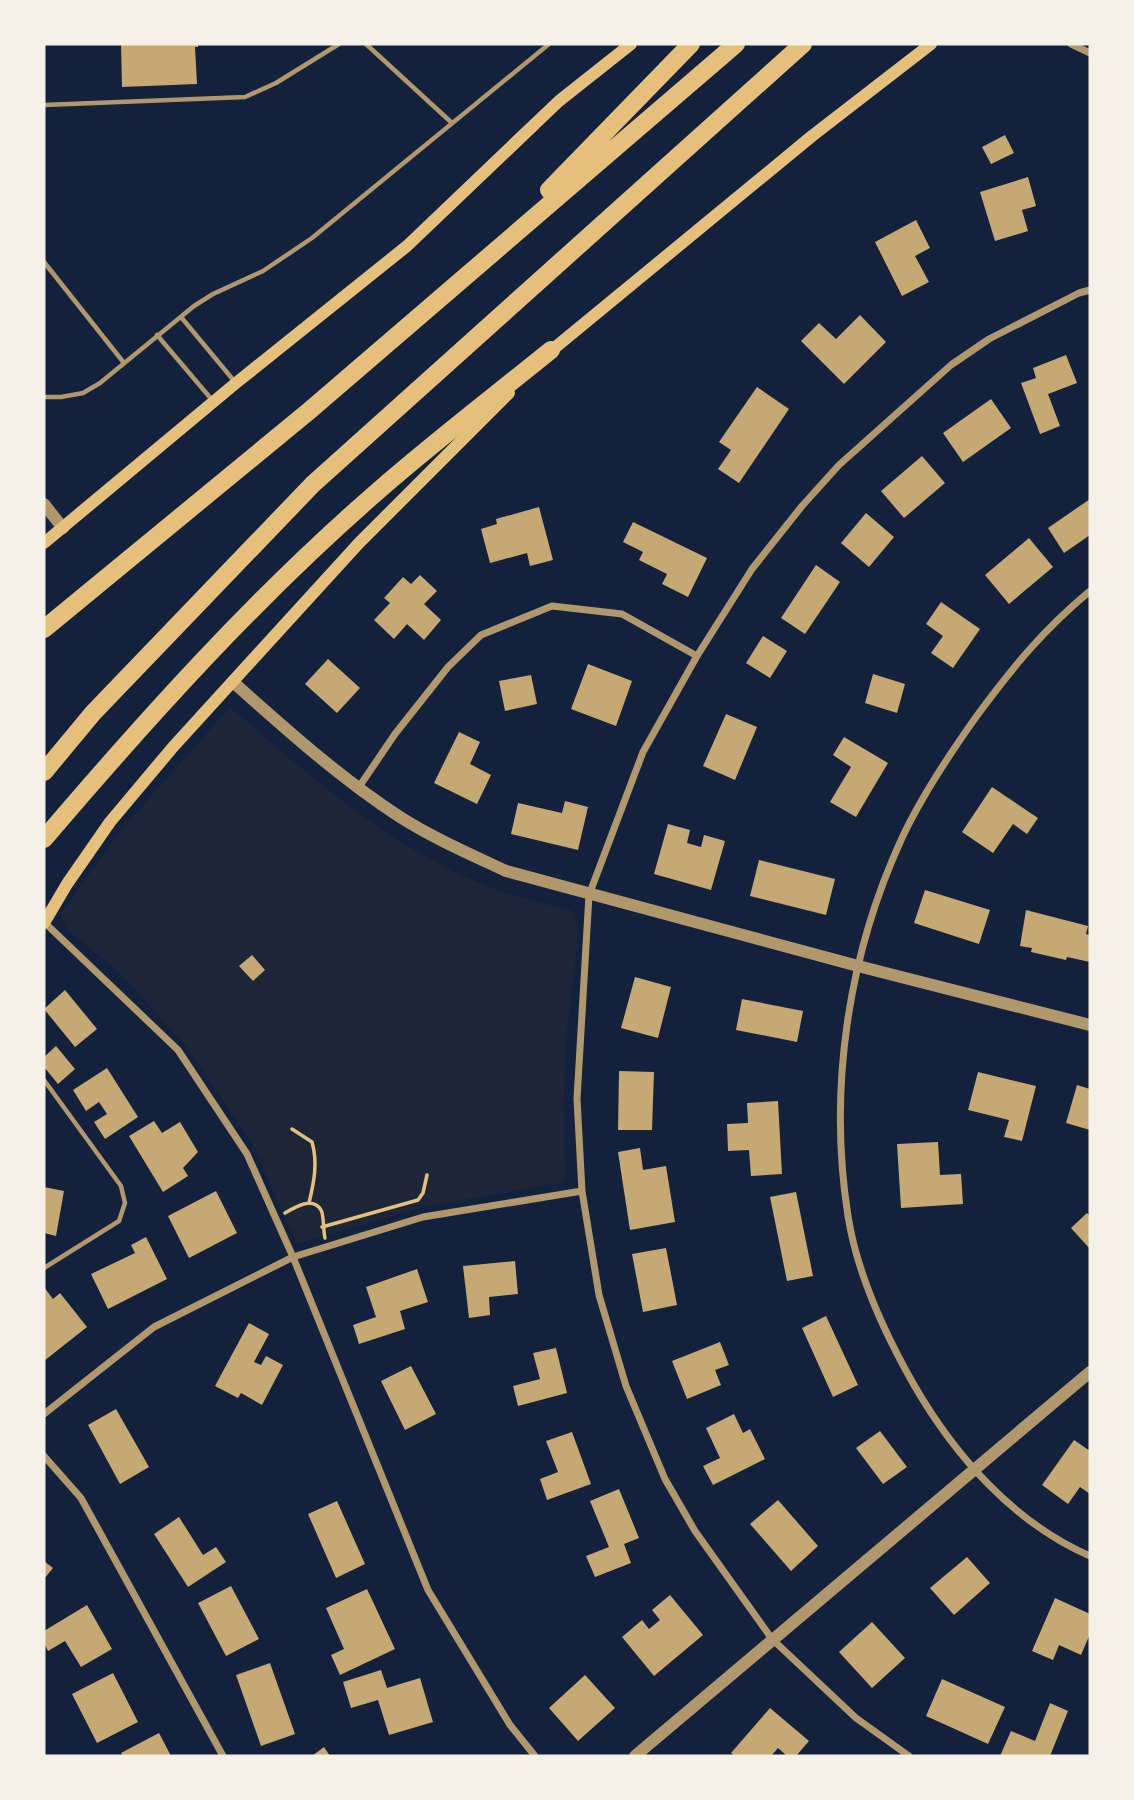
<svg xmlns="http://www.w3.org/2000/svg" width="1134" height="1800" font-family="'Fira Sans',sans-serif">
	<rect width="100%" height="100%" fill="#14213d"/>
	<!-- green -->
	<path fill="#1d2539" d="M 230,707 C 311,777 393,851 495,889 C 520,898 547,904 573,911 L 579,931 L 566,1040 L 564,1093 L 565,1182 L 423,1207 L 297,1244 L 253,1145 L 186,1046 L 120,973 L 68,930 L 61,913 L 122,829 Z"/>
	<!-- building -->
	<path fill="#c6a872" d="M 121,44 L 198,44 L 198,47 L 195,47 L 197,84 L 122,87 Z
		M 1005,135 L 1014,153 L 991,164 L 982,147 Z
		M 1028,177 L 1036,206 L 1022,210 L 1028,231 L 995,241 L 980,192 Z
		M 916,220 L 930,248 L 915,256 L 929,282 L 902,296 L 875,242 Z
		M 860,315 L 886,342 L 844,384 L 801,341 L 819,323 L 836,339 Z
		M 1066,355 L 1077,383 L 1048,394 L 1060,426 L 1040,434 L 1021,383 L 1036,378 L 1033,368 Z
		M 757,387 L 789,409 L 739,483 L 718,469 L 731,450 L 719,442 Z
		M 991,399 L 1011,428 L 963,462 L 943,433 Z
		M 922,456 L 945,483 L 904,518 L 881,491 Z
		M 1090,499 L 1090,535 L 1064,553 L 1048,528 Z
		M 539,507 L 553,560 L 530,566 L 527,553 L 490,563 L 481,529 L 497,524 L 496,519 Z
		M 866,513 L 894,537 L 869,567 L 841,543 Z
		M 633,522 L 707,558 L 688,597 L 662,584 L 667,574 L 639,560 L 643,552 L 623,542 Z
		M 1029,538 L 1053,567 L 1009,604 L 985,575 Z
		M 816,565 L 840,582 L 805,634 L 781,618 Z
		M 420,575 L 437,591 L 424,604 L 441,620 L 424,640 L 407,624 L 394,639 L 374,620 L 390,603 L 384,598 L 403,577 L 411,584 Z
		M 941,602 L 980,629 L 953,668 L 931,653 L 943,636 L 926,624 Z
		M 763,636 L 787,651 L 770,678 L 746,663 Z
		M 328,659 L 360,688 L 337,713 L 305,684 Z
		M 588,664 L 632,681 L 616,726 L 571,709 Z
		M 873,674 L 905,684 L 897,713 L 865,703 Z
		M 531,675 L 537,704 L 505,711 L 499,681 Z
		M 726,714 L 757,727 L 735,780 L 703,766 Z
		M 459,732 L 480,742 L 470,764 L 491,775 L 477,804 L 434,783 Z
		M 844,737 L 888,763 L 856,817 L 830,802 L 851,767 L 833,755 Z
		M 992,787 L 1038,818 L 1027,834 L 1013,824 L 993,853 L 962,832 Z
		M 565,801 L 588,807 L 578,850 L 511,834 L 518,803 L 562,813 Z
		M 668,824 L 690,830 L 687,843 L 701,847 L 704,835 L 725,841 L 711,890 L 654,874 Z
		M 759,860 L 835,879 L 826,915 L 750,896 Z
		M 925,890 L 990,910 L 979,944 L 914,923 Z
		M 1026,910 L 1088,926 L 1086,934 L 1090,935 L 1090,962 L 1067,957 L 1066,960 L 1031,952 L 1032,948 L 1020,946 Z
		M 252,955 L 265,970 L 253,981 L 239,966 Z
		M 635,977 L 671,987 L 658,1038 L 621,1028 Z
		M 65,990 L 97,1029 L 75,1047 L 44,1009 Z
		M 742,999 L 803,1011 L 797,1042 L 736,1030 Z
		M 56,1046 L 75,1069 L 58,1084 L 44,1067 L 44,1057 Z
		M 107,1068 L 138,1117 L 105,1139 L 94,1122 L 107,1114 L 99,1102 L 86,1111 L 73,1090 Z
		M 619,1071 L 654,1072 L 652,1130 L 618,1130 Z
		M 978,1072 L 1036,1086 L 1022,1141 L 1004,1137 L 1009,1120 L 968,1110 Z
		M 1077,1085 L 1090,1089 L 1090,1130 L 1066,1123 Z
		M 778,1101 L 782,1174 L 751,1176 L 749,1150 L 728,1151 L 727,1124 L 748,1123 L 747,1103 Z
		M 154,1121 L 162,1133 L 180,1122 L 198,1152 L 183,1168 L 188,1176 L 163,1192 L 129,1136 Z
		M 938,1142 L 940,1175 L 961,1174 L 963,1204 L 901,1208 L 897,1144 Z
		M 640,1148 L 643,1170 L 666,1166 L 675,1222 L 630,1230 L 618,1152 Z
		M 44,1187 L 64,1191 L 56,1236 L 44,1233 Z
		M 216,1191 L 237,1233 L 189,1258 L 168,1216 Z
		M 796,1192 L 813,1276 L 787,1281 L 770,1197 Z
		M 1087,1213 L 1090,1216 L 1090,1249 L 1071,1228 Z
		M 146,1237 L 167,1279 L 108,1309 L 91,1274 L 135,1253 L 131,1245 Z
		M 666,1248 L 677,1305 L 643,1312 L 632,1254 Z
		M 515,1261 L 518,1294 L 489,1297 L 490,1315 L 469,1318 L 463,1266 Z
		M 417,1269 L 428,1302 L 400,1311 L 405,1329 L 359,1344 L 353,1325 L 376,1317 L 366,1287 Z
		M 44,1287 L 53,1299 L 60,1293 L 87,1327 L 44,1361 Z
		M 826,1316 L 858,1385 L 833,1397 L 802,1328 Z
		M 249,1323 L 269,1334 L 254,1362 L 261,1365 L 266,1356 L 283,1365 L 262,1405 L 241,1393 L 238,1398 L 215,1386 Z
		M 720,1342 L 729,1365 L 715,1370 L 721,1385 L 687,1399 L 672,1361 Z
		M 556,1348 L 567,1393 L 518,1406 L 513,1386 L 540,1379 L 533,1353 Z
		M 411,1366 L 436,1414 L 405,1430 L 381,1381 Z
		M 116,1409 L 149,1467 L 120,1484 L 88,1425 Z
		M 734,1414 L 743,1433 L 750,1429 L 765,1459 L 713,1485 L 703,1466 L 720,1458 L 706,1428 Z
		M 880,1431 L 907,1467 L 883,1484 L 856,1448 Z
		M 572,1432 L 591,1484 L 547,1500 L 540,1479 L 558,1472 L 546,1441 Z
		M 1074,1440 L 1090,1451 L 1090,1494 L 1080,1487 L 1068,1504 L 1042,1485 Z
		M 619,1489 L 639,1538 L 624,1544 L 631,1563 L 595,1577 L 586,1556 L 609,1547 L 590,1501 Z
		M 778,1500 L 818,1546 L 791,1571 L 750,1524 Z
		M 337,1501 L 365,1564 L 336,1578 L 308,1514 Z
		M 179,1517 L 203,1555 L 216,1547 L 226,1562 L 188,1587 L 154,1534 Z
		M 967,1557 L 990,1583 L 954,1615 L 930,1588 Z
		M 44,1561 L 53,1568 L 44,1579 Z
		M 231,1586 L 259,1639 L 226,1656 L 198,1603 Z
		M 367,1589 L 395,1649 L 340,1675 L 331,1655 L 344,1649 L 326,1608 Z
		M 670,1595 L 703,1635 L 654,1676 L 622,1637 L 642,1620 L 649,1629 L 660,1620 L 652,1610 Z
		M 1055,1598 L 1090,1614 L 1090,1634 L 1081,1655 L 1059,1645 L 1053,1660 L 1032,1651 Z
		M 87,1605 L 112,1649 L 81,1667 L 65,1641 L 48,1651 L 44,1643 L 44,1631 Z
		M 872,1622 L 905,1658 L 872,1688 L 839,1652 Z
		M 270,1663 L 295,1734 L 261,1746 L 236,1675 Z
		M 381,1670 L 387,1688 L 420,1678 L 433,1722 L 389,1735 L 378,1700 L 351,1708 L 343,1682 Z
		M 113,1673 L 138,1722 L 97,1743 L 72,1694 Z
		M 585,1675 L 615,1708 L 578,1741 L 549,1708 Z
		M 942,1679 L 1005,1707 L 988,1744 L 926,1716 Z
		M 1050,1703 L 1068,1711 L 1050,1756 L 1000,1756 L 1011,1731 L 1035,1741 Z
		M 770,1708 L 809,1741 L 796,1756 L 787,1756 L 778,1748 L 771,1756 L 735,1756 L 731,1753 Z
		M 159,1733 L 171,1756 L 123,1756 L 121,1753 Z
		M 324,1747 L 330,1756 L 312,1756 Z"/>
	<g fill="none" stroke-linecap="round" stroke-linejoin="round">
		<!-- path -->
		<path stroke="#e5c07b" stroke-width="3.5" d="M 292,1129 L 312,1142 C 318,1163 314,1182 309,1203
			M 285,1213 C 295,1207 313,1196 321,1210 C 324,1214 323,1230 325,1238
			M 322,1227 L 418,1200 L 423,1193 L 427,1175"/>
		<!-- service -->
		<path stroke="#b1986c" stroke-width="4.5" d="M 366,44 L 452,123
			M 44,105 L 245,97 L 276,83 L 339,44
			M 44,262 L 124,363
			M 181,317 L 235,382
			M 157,335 L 213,401
			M 44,397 L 61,397 L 83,393 L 100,383 L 194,306 L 213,294 L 263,271 L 312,238 L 549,44
			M 44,1080 L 121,1186 L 125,1203 L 119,1221 L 44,1268"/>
		<!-- minor -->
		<path stroke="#b1986c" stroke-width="7" d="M 1071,44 L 1090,53
			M 1090,591 C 1043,630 1012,668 976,717 C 949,755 922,795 902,838 C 848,955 828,1089 848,1216 C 857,1274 885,1334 914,1385 C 955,1456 1014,1523 1090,1556
			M 359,787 L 395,734 L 448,667 L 481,635 L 552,606 L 622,614 L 697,656
			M 44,922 L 178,1050 L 247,1154 L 293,1257 L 428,1590 L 510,1725 L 535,1756
			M 44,1414 L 154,1327 L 293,1257 L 423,1217 L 582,1191
			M 44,1456 L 81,1498 L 223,1756
			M 909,1756 L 856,1718 L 772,1639 L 695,1531 L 665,1479 L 626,1386 L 599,1295 L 582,1191 L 577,1099 L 589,895 L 643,752 L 697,656 L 752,569 L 802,506 L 839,465 L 951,365 L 989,339 L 1079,293 L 1090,290"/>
		<!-- tertiary -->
		<path stroke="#b1986c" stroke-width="12" d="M 44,504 L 63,528
			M 233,682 C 287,730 340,778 400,817 C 433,838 470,854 506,871 L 858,966 L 1090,1025
			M 635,1756 L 1090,1372"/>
		<!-- secondary -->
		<path stroke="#e5c07b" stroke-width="12" d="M 546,355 L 812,136 L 931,44
			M 44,543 L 236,383 L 407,246 L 559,101 L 631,44
			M 44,923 L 67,884 L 110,822 L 173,747 L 359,543 L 509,393"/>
		<!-- motorway -->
		<path stroke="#e5c07b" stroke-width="18" d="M 549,190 L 691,44
			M 44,629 L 309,411 L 736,44
			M 44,772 L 93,713 L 313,484 L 803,44
			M 44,839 C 148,717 257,596 378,491 C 434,442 493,397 551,350"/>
	</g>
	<!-- border -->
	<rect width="1134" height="1800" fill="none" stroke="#f6f1e7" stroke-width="91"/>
</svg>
